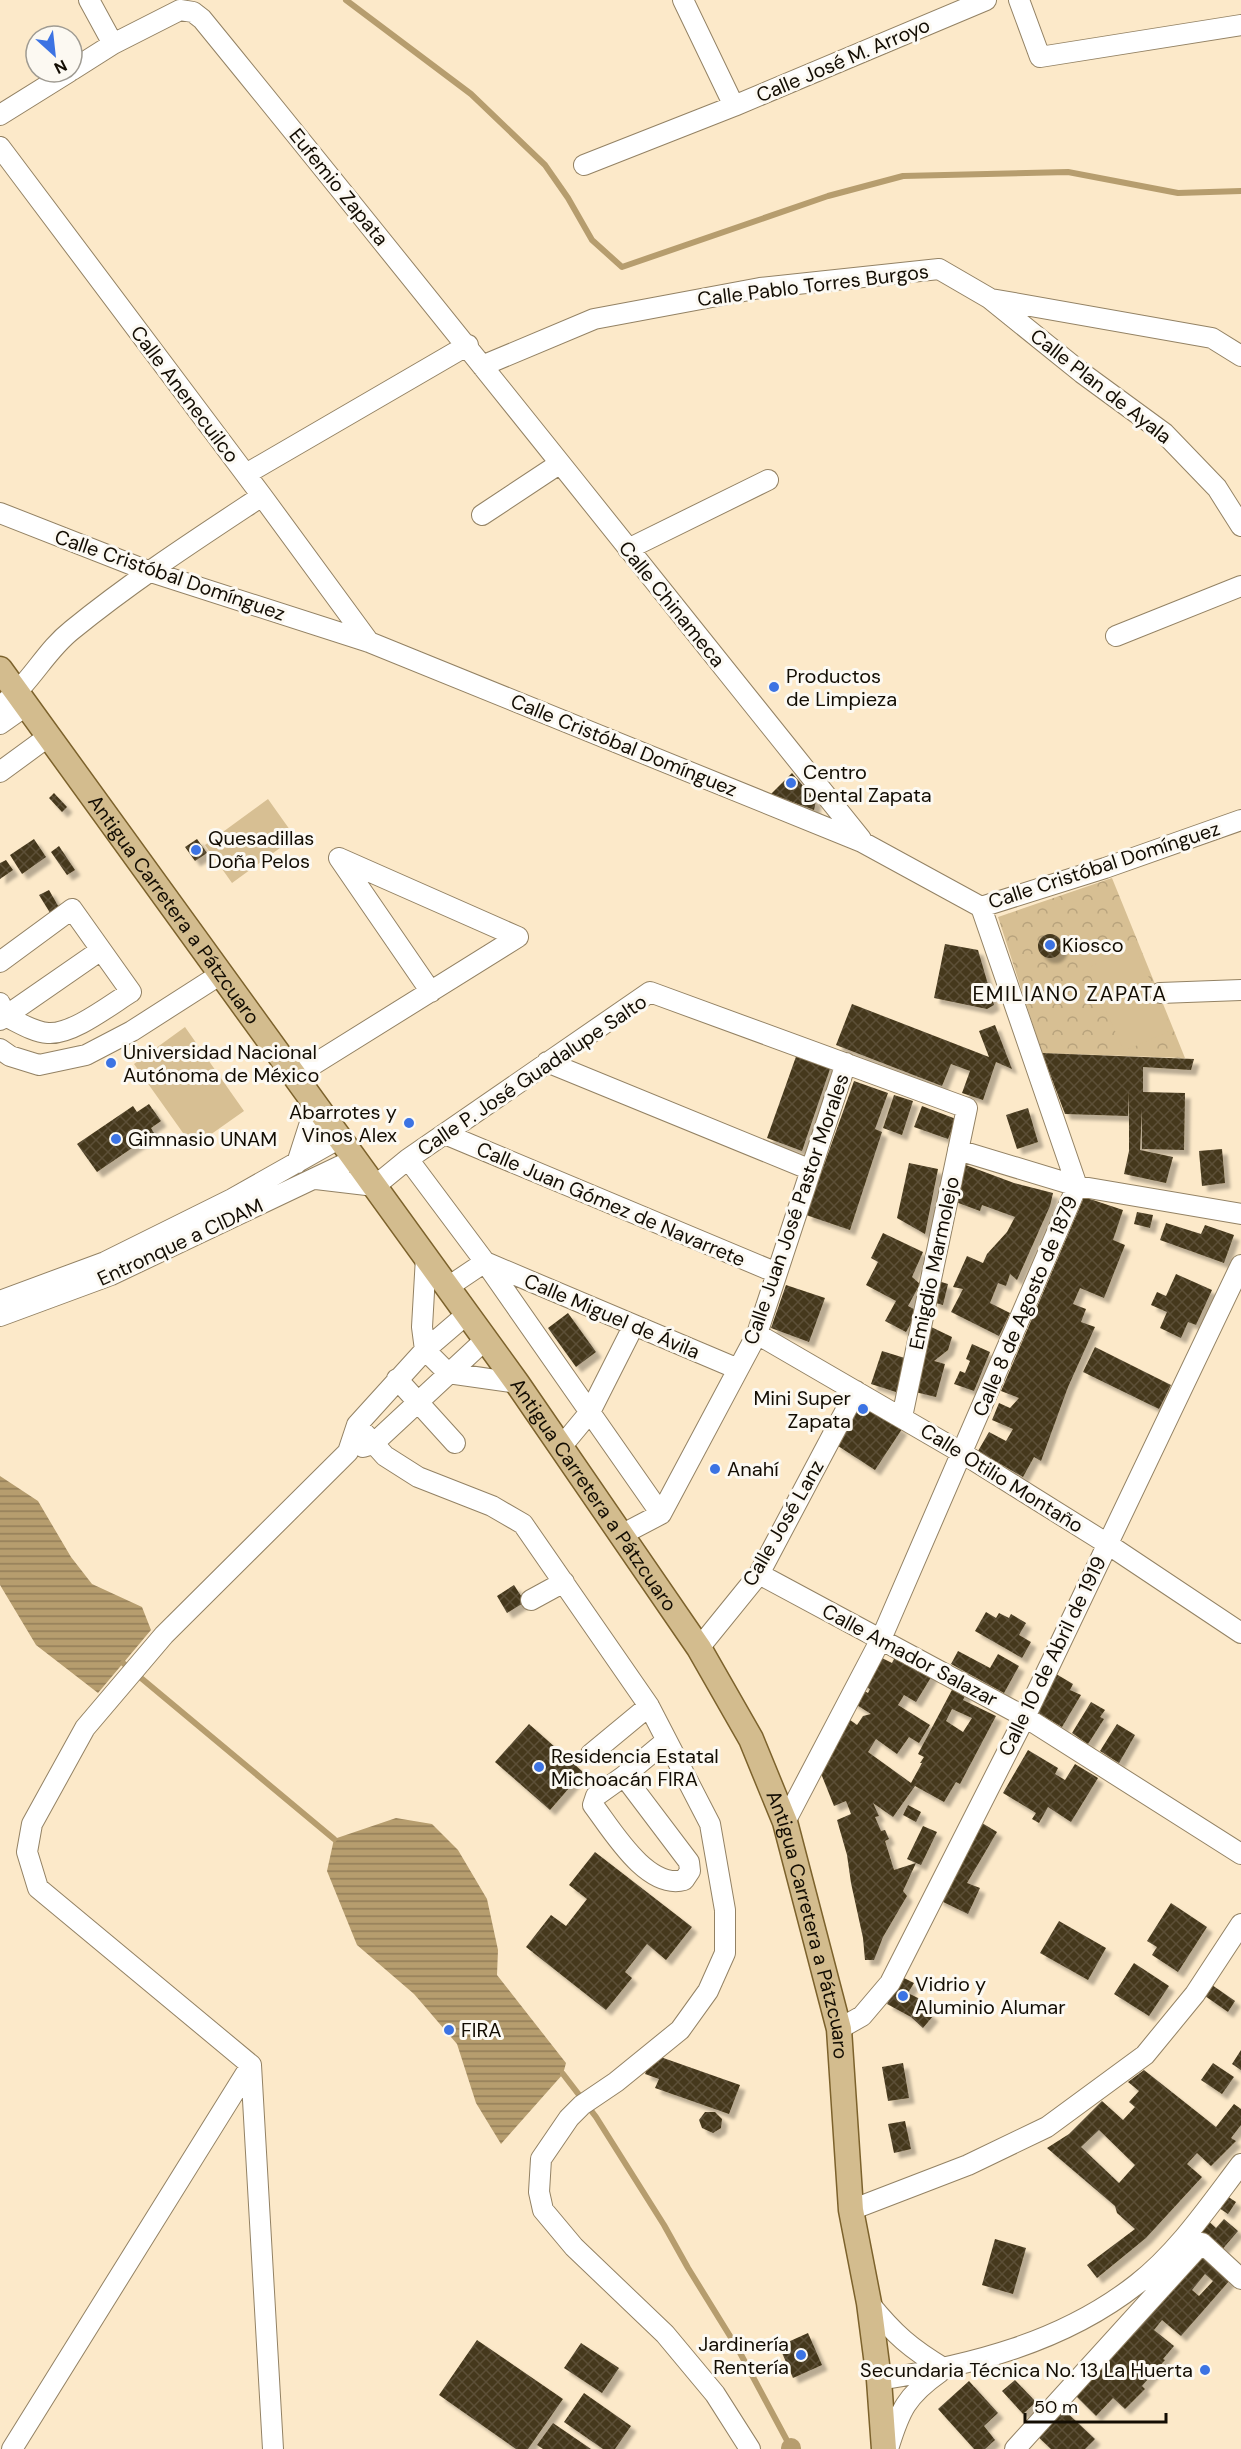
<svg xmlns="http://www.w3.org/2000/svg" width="1241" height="2449" font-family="'DM Sans',sans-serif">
	<defs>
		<pattern id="park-crowns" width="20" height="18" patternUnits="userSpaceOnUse" patternTransform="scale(1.5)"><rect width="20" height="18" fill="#d7bf93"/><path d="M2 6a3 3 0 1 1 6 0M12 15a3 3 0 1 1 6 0" fill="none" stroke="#b8a37d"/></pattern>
		<pattern id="water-rules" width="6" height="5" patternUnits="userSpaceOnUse" patternTransform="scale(1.5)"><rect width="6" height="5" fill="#b69d6e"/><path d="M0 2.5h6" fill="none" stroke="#937e58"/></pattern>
		<pattern id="building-cross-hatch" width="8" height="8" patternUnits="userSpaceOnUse" patternTransform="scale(1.5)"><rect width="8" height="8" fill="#45371b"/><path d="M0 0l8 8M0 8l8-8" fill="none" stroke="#5c5039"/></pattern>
		<filter id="shadow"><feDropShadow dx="5.5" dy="5.5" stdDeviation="1.5" flood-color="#0004"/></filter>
	</defs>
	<rect width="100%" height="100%" fill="#fce9c9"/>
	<!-- park -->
	<path fill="url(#park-crowns)" d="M 1112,878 L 1185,1058 L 1042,1053 L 998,917 Z"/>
	<!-- pitch -->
	<path fill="#d7bf93" d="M 268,799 L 295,837 L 232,883 L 205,845 Z
		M 1135,946 L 1172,1030 L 1124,1051 L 1087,968 Z
		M 185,1027 L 244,1111 L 193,1147 L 134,1064 Z"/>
	<!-- water -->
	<path fill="url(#water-rules)" d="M 0,1476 L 38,1501 L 71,1557 L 92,1584 L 142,1607 L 151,1630 L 98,1693 L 36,1645 L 0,1585 Z
		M 396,1818 L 432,1824 L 458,1850 L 487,1899 L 498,1950 L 497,1975 L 566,2063 L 563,2074 L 501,2144 L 476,2103 L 457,2044 L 414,1994 L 357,1945 L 327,1871 L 334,1839 Z"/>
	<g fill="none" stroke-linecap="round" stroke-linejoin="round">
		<!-- stream -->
		<path stroke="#b69d6e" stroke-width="6" d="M 346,0 L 471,94 L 545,165 L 568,198 L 592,240 L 622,267 L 828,196 L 903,176 L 1068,172 L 1178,193 L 1241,191
			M 123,1663 L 334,1839
			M 563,2074 L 596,2117 L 664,2225 L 688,2268 L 738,2349 L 791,2448"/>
		<!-- canal -->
		<path stroke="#b69d6e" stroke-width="20" d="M 791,2448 L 791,2449"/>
	</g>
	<!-- building -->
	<path fill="url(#building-cross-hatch)" fill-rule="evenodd" filter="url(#shadow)" d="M 792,773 L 816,801 L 814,810 L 771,794 Z
		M 54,793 L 67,807 L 62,812 L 49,798 Z
		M 34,839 L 46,857 L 22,874 L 10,855 Z
		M 197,839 L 207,853 L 195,861 L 185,847 Z
		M 59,846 L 75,870 L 67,875 L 51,852 Z
		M 6,860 L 13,870 L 0,879 L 0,863 Z
		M 49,890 L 61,911 L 52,916 L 39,895 Z
		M1038 946a12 12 0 1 1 24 0a12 12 0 1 1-24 0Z
		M 945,944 L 978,950 L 994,1005 L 987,1009 L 934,998 Z
		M 852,1004 L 989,1057 L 979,1031 L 995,1025 L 1012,1069 L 996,1062 L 983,1100 L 962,1093 L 970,1071 L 951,1064 L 942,1086 L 836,1045 Z
		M 798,1051 L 832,1063 L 802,1151 L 767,1138 Z
		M 1042,1053 L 1194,1059 L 1191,1070 L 1143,1067 L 1143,1092 L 1185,1093 L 1184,1150 L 1142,1149 L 1142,1109 L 1140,1150 L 1173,1157 L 1166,1183 L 1124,1174 L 1129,1151 L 1129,1091 L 1128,1116 L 1065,1114 Z
		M 854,1081 L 888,1093 L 875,1129 L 882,1132 L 850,1230 L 806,1215 Z
		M 894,1095 L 913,1101 L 902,1135 L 883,1128 Z
		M 149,1104 L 161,1121 L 151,1128 L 154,1133 L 97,1172 L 77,1144 L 133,1106 L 137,1112 Z
		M 922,1106 L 956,1119 L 948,1139 L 914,1127 Z
		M 1028,1108 L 1038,1142 L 1017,1149 L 1006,1115 Z
		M 1222,1149 L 1225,1183 L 1202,1186 L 1199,1151 Z
		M 909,1163 L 938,1169 L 925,1234 L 897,1218 Z
		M 963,1164 L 1014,1183 L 1053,1193 L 1050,1206 L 1017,1280 L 1010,1274 L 1006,1286 L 998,1283 L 990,1303 L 1010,1313 L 999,1336 L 951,1312 L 963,1289 L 953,1287 L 967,1256 L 983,1263 L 987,1254 L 1007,1232 L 1015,1217 L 982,1205 L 980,1211 L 953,1201 Z
		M 1084,1197 L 1123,1210 L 1113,1240 L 1125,1245 L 1104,1298 L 1080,1288 L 1073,1304 L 1086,1309 L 1081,1322 L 1095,1327 L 1068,1387 L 1041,1461 L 1034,1457 L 1023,1477 L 978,1451 L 989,1432 L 1006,1441 L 1013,1429 L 992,1420 L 999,1403 L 1010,1408 L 1019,1398 L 1001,1391 Z
		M 1137,1212 L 1153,1215 L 1150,1228 L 1134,1224 Z
		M 1166,1223 L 1201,1234 L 1205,1225 L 1234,1235 L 1224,1263 L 1160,1240 Z
		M 883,1233 L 923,1252 L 912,1277 L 920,1284 L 908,1306 L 918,1311 L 906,1332 L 885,1321 L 896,1301 L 866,1285 L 878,1262 L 871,1258 Z
		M 1176,1274 L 1212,1290 L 1196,1325 L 1188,1322 L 1181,1338 L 1160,1328 L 1167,1312 L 1151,1305 L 1157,1292 L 1166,1296 Z
		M 938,1281 L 948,1284 L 943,1305 L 932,1302 Z
		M 786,1285 L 825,1298 L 809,1342 L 771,1328 Z
		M 568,1313 L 596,1352 L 576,1367 L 548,1328 Z
		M 927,1325 L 952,1337 L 948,1350 L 934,1361 L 945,1364 L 936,1397 L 915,1392 Z
		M 972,1344 L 990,1352 L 974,1391 L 954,1384 L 960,1371 L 965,1373 L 970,1361 L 966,1359 Z
		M 1095,1347 L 1171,1385 L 1159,1409 L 1083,1372 Z
		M 882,1351 L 908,1359 L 896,1392 L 871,1384 Z
		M 862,1403 L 902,1429 L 875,1470 L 835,1444 Z
		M 514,1585 L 525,1602 L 507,1613 L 497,1596 Z
		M 986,1612 L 996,1618 L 999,1613 L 1009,1618 L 1011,1614 L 1026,1623 L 1019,1635 L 1031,1642 L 1022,1658 L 975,1631 Z
		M 958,1651 L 990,1668 L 998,1654 L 1019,1666 L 1004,1693 L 951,1664 Z
		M 897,1653 L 933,1674 L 916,1702 L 904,1695 L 898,1705 L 930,1725 L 919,1743 L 909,1737 L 897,1754 L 876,1739 L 868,1752 L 911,1783 L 922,1763 L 920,1763 L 924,1757 L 918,1754 L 954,1686 L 967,1692 L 963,1700 L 996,1716 L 960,1784 L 956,1782 L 944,1802 L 915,1786 L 893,1817 L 873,1803 L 879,1816 L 875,1817 L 881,1831 L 885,1830 L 889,1839 L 885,1841 L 894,1870 L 916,1863 L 907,1859 L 923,1826 L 937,1832 L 921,1865 L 916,1863 L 903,1891 L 907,1896 L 883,1937 L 874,1960 L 865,1960 L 863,1938 L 851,1883 L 847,1855 L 837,1820 L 851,1814 L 846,1801 L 834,1806 L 816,1761 L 846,1717 L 857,1725 L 863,1716 L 871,1714 L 849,1700 L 857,1687 L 868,1693 L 870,1689 L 859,1683 L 874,1654 L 892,1663 ZM 952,1709 L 972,1718 L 963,1732 L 946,1721 Z
		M 1051,1671 L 1073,1684 L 1070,1690 L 1081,1695 L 1062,1727 L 1030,1708 Z
		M 1091,1702 L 1105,1710 L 1100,1717 L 1104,1719 L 1088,1744 L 1072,1733 Z
		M 529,1724 L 583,1772 L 550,1810 L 495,1762 Z
		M 1117,1724 L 1135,1735 L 1119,1763 L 1100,1751 Z
		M 1028,1750 L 1058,1768 L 1055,1774 L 1065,1780 L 1075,1764 L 1098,1778 L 1071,1822 L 1048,1807 L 1039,1823 L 1032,1819 L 1036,1813 L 1003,1793 Z
		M 908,1805 L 921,1812 L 916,1822 L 903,1815 Z
		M 977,1820 L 997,1832 L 967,1883 L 980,1888 L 968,1914 L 937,1899 Z
		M 595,1852 L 692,1927 L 666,1960 L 647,1944 L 625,1972 L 632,1978 L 606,2010 L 526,1947 L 551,1915 L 566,1926 L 587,1899 L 569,1885 Z
		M 1171,1903 L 1207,1927 L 1178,1972 L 1152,1955 L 1157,1947 L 1147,1941 Z
		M 1059,1921 L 1106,1948 L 1088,1980 L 1040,1953 Z
		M 1134,1963 L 1169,1986 L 1149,2016 L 1114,1994 Z
		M 902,1977 L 914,1983 L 908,1993 L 920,1999 L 911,2017 L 887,2004 Z
		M 1212,1985 L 1235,2001 L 1228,2012 L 1205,1996 Z
		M 921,2006 L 933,2016 L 923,2028 L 911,2017 Z
		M 1241,2050 L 1241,2070 L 1232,2064 Z
		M 652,2054 L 740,2085 L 729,2114 L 655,2088 L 659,2079 L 645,2074 Z
		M 903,2063 L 909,2098 L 888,2101 L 882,2067 Z
		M 1213,2063 L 1234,2077 L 1222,2094 L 1201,2080 Z
		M 1144,2070 L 1216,2127 L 1234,2104 L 1241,2109 L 1241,2125 L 1231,2138 L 1236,2141 L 1211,2166 L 1197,2153 L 1187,2164 L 1202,2177 L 1146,2238 L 1097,2278 L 1087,2265 L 1135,2229 L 1117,2213 L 1115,2206 L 1047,2148 L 1069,2134 L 1102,2101 L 1123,2120 L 1135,2107 L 1129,2102 L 1139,2091 L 1128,2082 ZM 1099,2130 L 1135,2165 L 1119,2183 L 1081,2147 Z
		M 705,2112 L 715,2112 L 722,2119 L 721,2128 L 713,2133 L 702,2128 L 699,2120 Z
		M 905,2121 L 911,2149 L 894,2153 L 888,2124 Z
		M 1227,2196 L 1236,2202 L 1228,2214 L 1219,2208 Z
		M 1205,2218 L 1216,2228 L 1224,2219 L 1238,2231 L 1220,2252 L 1194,2230 Z
		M 995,2239 L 1026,2248 L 1013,2294 L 982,2285 Z
		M 1200,2254 L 1230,2280 L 1181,2336 L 1162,2320 L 1154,2330 L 1174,2346 L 1163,2359 L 1165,2360 L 1142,2386 L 1145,2389 L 1125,2409 L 1113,2398 L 1096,2416 L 1072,2392 ZM 1205,2274 L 1213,2281 L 1199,2296 L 1192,2290 Z
		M 808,2333 L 822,2365 L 793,2378 L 779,2346 Z
		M 477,2340 L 563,2399 L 528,2449 L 516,2449 L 439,2395 Z
		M 581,2343 L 619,2368 L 602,2393 L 564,2368 Z
		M 1015,2380 L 1036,2402 L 1023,2414 L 1002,2391 Z
		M 969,2381 L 998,2413 L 984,2426 L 995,2440 L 985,2449 L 974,2449 L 938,2409 Z
		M 584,2393 L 631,2426 L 615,2449 L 603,2449 L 564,2422 Z
		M 1061,2407 L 1095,2439 L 1085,2449 L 1051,2449 L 1035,2434 Z
		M 553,2423 L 591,2449 L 543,2449 L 537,2445 Z"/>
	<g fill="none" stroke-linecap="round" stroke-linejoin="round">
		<defs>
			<path id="minor" d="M 89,0 L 113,44
				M 683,0 L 734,106
				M 1019,0 L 1040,57 L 1241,25
				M 72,70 L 113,44 L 180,10 L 193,12 L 202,19 C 424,291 641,565 861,839
				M 0,115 L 69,72
				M 0,147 L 262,496 L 369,642
				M 584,165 L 734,106 L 986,0
				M 991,299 L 1212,338 L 1241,356
				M 482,366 L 594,319 L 760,288 L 939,269 L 989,298 L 1082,373 L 1164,433 L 1217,488 L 1241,526
				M 246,474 L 468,345
				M 0,513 L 148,571 L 369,642 L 862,842 L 981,907 L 1105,868 L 1241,820
				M 482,515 L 559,464
				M 628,549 L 768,480
				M 1116,636 L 1241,586
				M 0,706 C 31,684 44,652 72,630 C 132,581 197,539 262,496
				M 0,724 L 27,705
				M 0,772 L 49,736
				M 339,858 L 518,937
				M 339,858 L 431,992
				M 0,962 L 72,909 L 131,992 C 110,1005 72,1035 48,1033 C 33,1032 18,1022 5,1016 L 0,1003
				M 1160,993 L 1241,990
				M 0,1020 L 101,950
				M 0,1049 L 10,1056 L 39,1065 L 86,1055 L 132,1031 L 221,974
				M 547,1062 L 811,1170
				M 295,1076 L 518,937
				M 445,1134 L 777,1273
				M 958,1150 L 1077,1186 L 1241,1214
				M 408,1159 L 485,1262 L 661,1514
				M 297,1163 L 316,1104
				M 316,1179 L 375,1186 L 408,1159 L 650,992 L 967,1108 L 902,1417
				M 426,1257 L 422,1327 L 425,1350 L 448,1373 L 517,1383
				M 448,1287 L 485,1262 L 738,1369
				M 0,1301 L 105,1262 L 232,1199 L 340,1138
				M 0,1316 L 111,1275 L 355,1159
				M 757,1334 L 962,1453 L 1106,1543 L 1241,1633
				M 397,1379 L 455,1443
				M 357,1425 L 385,1456 L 418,1477 L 492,1506 L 523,1524 L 649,1706 L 710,1824 L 725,1910 L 725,1953 L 708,1991 L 680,2030 L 616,2082 L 582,2105 L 569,2118 L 541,2159 L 539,2192 L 543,2210 L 574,2247 L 665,2334 L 715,2394 L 750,2449
				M 363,1447 L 373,1444 L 486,1339
				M 561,1447 L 590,1412 L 634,1325
				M 661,1514 L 757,1334 L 846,1063
				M 621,1535 L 661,1514
				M 759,1574 L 1025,1717 L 1241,1854
				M 531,1600 L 564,1582
				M 699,1648 L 759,1574 L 856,1391
				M 591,1754 L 649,1706
				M 624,1776 L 689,1862 L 690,1871 L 684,1880 C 647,1890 612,1830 593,1805 L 596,1796 L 624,1776 L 666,1741
				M 785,1822 L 881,1639 L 1077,1186 L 981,907
				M 839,2029 L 862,2016 L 890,1983 L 1025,1717 L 1241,1265
				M 851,2210 L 968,2165 L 1047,2127 L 1145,2055 L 1195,1994 L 1241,1924
				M 869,2303 C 894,2334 911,2349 945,2369
				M 879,2380 C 971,2365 1062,2343 1137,2284 C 1178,2252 1209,2206 1241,2164
				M 12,2449 L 251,2065
				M 273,2449 L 251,2065 L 38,1888 L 27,1852 L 32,1824 L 85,1728 L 164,1635 L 348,1452 L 357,1425 L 425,1350 L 467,1314
				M 888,2449 C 900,2410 906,2396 940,2372
				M 1015,2449 L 1202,2243 L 1241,2279"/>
			<g id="major">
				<path id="s1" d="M 0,669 L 517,1383 L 699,1648 L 751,1739 L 785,1822 L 839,2029 L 851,2210 L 869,2303 L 879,2380 L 884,2449"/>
			</g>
		</defs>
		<!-- minor casing -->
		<use href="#minor" stroke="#938264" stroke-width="22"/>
		<!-- major casing -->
		<use href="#major" stroke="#7c622c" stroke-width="27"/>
		<!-- minor -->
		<use href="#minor" stroke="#fff" stroke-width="20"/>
		<!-- major -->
		<use href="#major" stroke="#d3bc8e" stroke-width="24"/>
	</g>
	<!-- markers -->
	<g fill="#3c73e3" stroke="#fcf9f2" stroke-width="2">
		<circle cx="774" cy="687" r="6"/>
		<circle cx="791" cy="783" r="6"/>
		<circle cx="196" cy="850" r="6"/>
		<circle cx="1050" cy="945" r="6"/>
		<circle cx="111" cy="1063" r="6"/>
		<circle cx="409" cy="1123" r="6"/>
		<circle cx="116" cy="1139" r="6"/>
		<circle cx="863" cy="1409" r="6"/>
		<circle cx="715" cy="1469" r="6"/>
		<circle cx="539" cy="1767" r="6"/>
		<circle cx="903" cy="1996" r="6"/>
		<circle cx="449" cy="2030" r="6"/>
		<circle cx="801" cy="2355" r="6"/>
		<circle cx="1205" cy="2370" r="6"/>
	</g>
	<g text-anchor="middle" stroke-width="6" stroke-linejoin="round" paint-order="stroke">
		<!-- street labels -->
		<g font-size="20" fill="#130d03" stroke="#fcf9f2">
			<text transform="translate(843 60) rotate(-23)" y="7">Calle José M. Arroyo</text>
			<text transform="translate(339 187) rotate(51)" y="7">Eufemio Zapata</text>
			<text transform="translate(813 285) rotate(-7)" y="7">Calle Pablo Torres Burgos</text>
			<text transform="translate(1101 386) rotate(38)" y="7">Calle Plan de Ayala</text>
			<text transform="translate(185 394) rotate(53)" y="7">Calle Anenecuilco</text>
			<text transform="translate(170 575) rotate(19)" y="7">Calle Cristóbal Domínguez</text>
			<text transform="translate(672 604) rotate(51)" y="7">Calle Chinameca</text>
			<text transform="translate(624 745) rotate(22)" y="7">Calle Cristóbal Domínguez</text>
			<text transform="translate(1104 865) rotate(-18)" y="7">Calle Cristóbal Domínguez</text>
			<text dy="7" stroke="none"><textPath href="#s1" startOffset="297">Antigua Carretera a Pátzcuaro</textPath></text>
			<text transform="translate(532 1075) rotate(-34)" y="7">Calle P. José Guadalupe Salto</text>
			<text transform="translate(611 1204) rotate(23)" y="7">Calle Juan Gómez de Navarrete</text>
			<text transform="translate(796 1209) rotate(-71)" y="7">Calle Juan José Pastor Morales</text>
			<text transform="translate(180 1242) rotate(-25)" y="7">Entronque a CIDAM</text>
			<text transform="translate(934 1263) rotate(-78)" y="7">Emigdio Marmolejo</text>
			<text transform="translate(1025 1306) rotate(-67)" y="7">Calle 8 de Agosto de 1879</text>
			<text transform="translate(612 1316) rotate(23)" y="7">Calle Miguel de Ávila</text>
			<text transform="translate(1002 1478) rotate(32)" y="7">Calle Otilio Montaño</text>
			<text dy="7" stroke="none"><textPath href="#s1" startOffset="1017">Antigua Carretera a Pátzcuaro</textPath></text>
			<text transform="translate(783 1523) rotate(-60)" y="7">Calle José Lanz</text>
			<text transform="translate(910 1655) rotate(28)" y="7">Calle Amador Salazar</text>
			<text transform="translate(1052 1656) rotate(-64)" y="7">Calle 10 de Abril de 1919</text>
			<text dy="7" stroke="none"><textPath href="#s1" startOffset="1503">Antigua Carretera a Pátzcuaro</textPath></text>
		</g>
		<!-- poi labels -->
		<g font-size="20" fill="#130d03" stroke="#fcf9f2" text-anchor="start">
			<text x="786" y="683">Productos<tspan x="786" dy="23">de Limpieza</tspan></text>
			<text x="803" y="779">Centro<tspan x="803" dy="23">Dental Zapata</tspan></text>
			<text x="208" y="845">Quesadillas<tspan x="208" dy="23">Doña Pelos</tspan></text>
			<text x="1062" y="952">Kiosco</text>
			<text x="123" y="1059">Universidad Nacional<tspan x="123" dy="23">Autónoma de México</tspan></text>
			<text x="397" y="1119" text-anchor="end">Abarrotes y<tspan x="397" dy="23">Vinos Alex</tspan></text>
			<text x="128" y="1146">Gimnasio UNAM</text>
			<text x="851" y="1405" text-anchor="end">Mini Super<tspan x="851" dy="23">Zapata</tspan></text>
			<text x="727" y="1476">Anahí</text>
			<text x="551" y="1763">Residencia Estatal<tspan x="551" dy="23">Michoacán FIRA</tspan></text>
			<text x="915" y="1991">Vidrio y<tspan x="915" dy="23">Aluminio Alumar</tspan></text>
			<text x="461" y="2037">FIRA</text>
			<text x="789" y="2351" text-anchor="end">Jardinería<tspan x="789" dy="23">Rentería</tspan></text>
			<text x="1193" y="2377" text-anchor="end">Secundaria Técnica No. 13 La Huerta</text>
		</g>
		<!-- neighbourhood labels -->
		<g font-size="21" letter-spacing="1.5" fill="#130d03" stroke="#fcf9f2">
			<text x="1070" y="1001">EMILIANO ZAPATA</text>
		</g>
	</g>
	<!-- north arrow -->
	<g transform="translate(54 54) rotate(153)"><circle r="28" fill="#fcf9f2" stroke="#9f9b92" stroke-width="1.5"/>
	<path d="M0-4.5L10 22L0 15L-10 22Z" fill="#3c73e3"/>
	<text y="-9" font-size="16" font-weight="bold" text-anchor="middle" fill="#130d03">N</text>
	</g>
	<!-- scale -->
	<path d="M1025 2413v9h141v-9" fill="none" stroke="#130d03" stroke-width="3"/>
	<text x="1034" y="2413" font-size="18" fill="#130d03" stroke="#fcf9f2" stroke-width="4.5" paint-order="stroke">50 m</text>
</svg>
